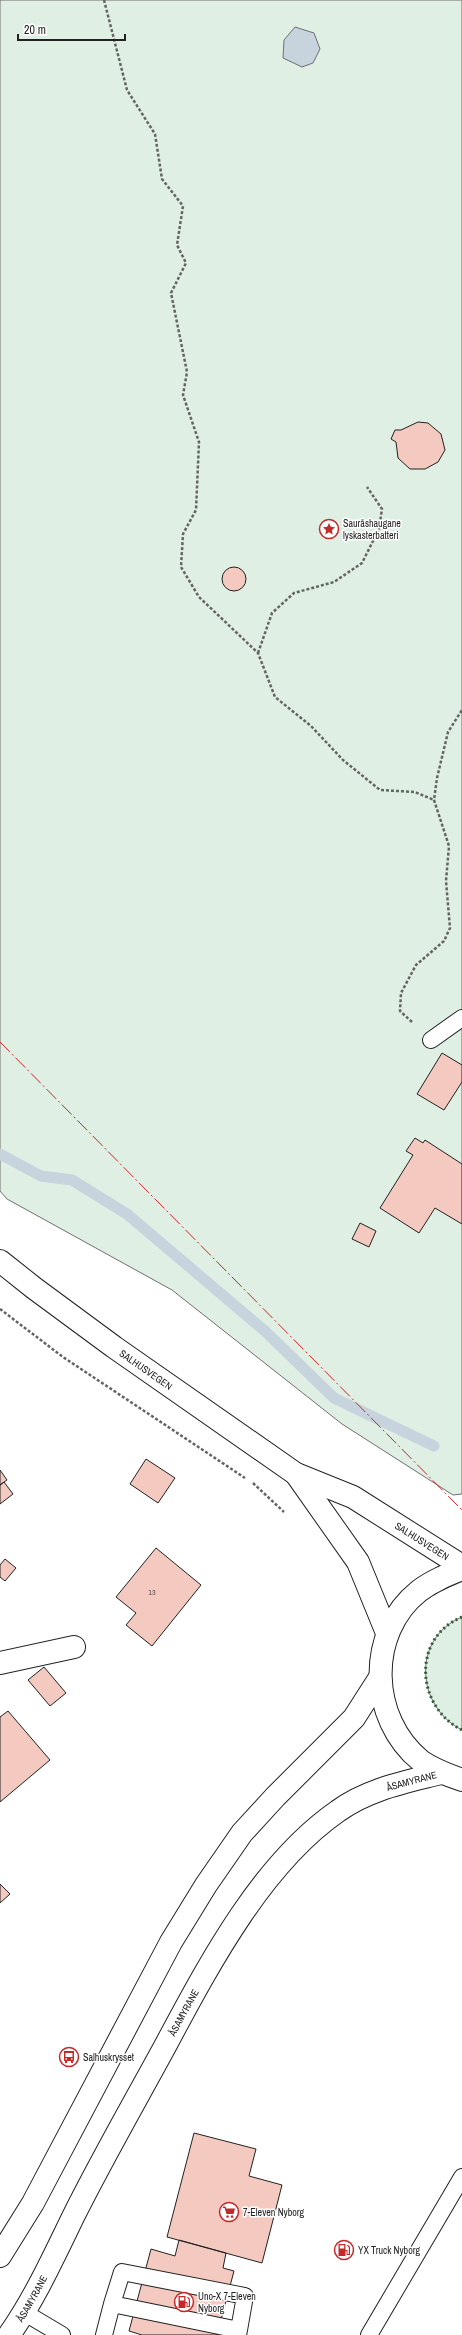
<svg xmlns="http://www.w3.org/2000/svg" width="462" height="2335" font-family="'Archivo Narrow',sans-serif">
	<rect width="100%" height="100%" fill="#fff"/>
	<!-- green -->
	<path fill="#e0efe3" stroke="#6f6f6f" d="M 0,0 L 462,0 L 462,1494 L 453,1495 L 342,1424 L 172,1290 L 7,1199 L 0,1191 Z
		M 462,1617 L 462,1730 C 416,1707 411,1638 462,1617 Z"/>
	<!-- water -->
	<path fill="#c7d3dd" stroke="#6f6f6f" d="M 295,27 L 314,33 L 320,49 L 313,63 L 302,67 L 283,58 L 284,40 Z"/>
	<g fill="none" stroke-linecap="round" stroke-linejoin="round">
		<!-- stream -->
		<path stroke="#c7d3dd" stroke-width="11" d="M 0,1154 L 41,1176 L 72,1180 L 127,1214 L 266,1332 L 334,1398 L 434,1446"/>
	</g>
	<!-- building -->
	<path fill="#f3c9c0" stroke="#222" d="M 418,422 L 428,423 L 441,434 L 445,450 L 438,462 L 425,469 L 410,469 L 398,458 L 396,442 L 391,439 L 395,430 L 401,430 Z
		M222 579a12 12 0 1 1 24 0a12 12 0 1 1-24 0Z
		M 442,1053 L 462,1065 L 462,1082 L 444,1110 L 417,1094 Z
		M 415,1138 L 423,1143 L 425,1140 L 462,1164 L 462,1224 L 435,1208 L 419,1233 L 380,1208 L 413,1155 L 406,1151 Z
		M 360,1223 L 376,1231 L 369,1247 L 352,1239 Z
		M 146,1459 L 175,1478 L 158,1503 L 130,1484 Z
		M 0,1470 L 7,1480 L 0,1485 Z
		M 4,1482 L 13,1494 L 0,1504 L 0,1485 Z
		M 156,1548 L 201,1585 L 152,1646 L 126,1625 L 136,1613 L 116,1597 Z
		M 5,1559 L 16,1568 L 5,1581 L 0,1577 L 0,1565 Z
		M 44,1667 L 66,1693 L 50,1706 L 28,1680 Z
		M 8,1711 L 50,1760 L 0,1802 L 0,1717 Z
		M 0,1884 L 10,1894 L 0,1903 Z
		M 194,2133 L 256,2149 L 249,2176 L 282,2185 L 262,2263 L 167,2237 Z
		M 179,2240 L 226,2253 L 223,2268 L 234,2271 L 217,2335 L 142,2335 L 129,2331 L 151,2249 L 175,2256 Z"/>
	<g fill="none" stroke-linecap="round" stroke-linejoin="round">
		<defs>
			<path id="service" d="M 431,1040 L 462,1018
				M 112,2304 L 122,2272 L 245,2296 L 239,2330
				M 25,2313 L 62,2335
				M 104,2335 L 112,2304 L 239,2330 L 238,2335
				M 369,2335 L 462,2177"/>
			<path id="minor" d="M 0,1663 L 74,1647"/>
			<g id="secondary">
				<path id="s1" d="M 0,1261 L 34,1288 L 114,1347 L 296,1474 L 353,1497 L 462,1566"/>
				<path d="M 296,1474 L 358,1562 L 387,1633"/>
			</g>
			<g id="primary">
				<path d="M 462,1569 C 447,1575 432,1581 419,1591 C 366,1633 369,1719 421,1761 C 434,1770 448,1775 462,1780"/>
				<path d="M 0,2256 L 33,2203 L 171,1942 L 206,1885 L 242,1833 L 275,1797 L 354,1718 L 379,1679"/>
				<path id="s2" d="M 9,2335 C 35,2298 54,2256 74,2215 C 102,2159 133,2105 163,2050 C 207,1968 260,1865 338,1811 C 368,1789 406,1782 441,1773"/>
			</g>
		</defs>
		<!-- service casing -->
		<use href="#service" stroke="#222" stroke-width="18"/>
		<!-- minor casing -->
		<use href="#minor" stroke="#222" stroke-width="24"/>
		<!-- secondary casing -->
		<use href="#secondary" stroke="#222" stroke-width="24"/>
		<!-- primary casing -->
		<use href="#primary" stroke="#222" stroke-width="24"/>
		<!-- path -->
		<path stroke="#646464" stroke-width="2.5" stroke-dasharray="3 2" stroke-linecap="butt" d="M 104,0 L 127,90 L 155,134 L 162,179 L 183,206 L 177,245 L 186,263 L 171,293 L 187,372 L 183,395 L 199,442 L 196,510 L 183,534 L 181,567 L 199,597 L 258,653 L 275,697 L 311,726 L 343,760 L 380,790 L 415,792 L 434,800
			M 258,653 L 272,613 L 294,593 L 334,582 L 362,563 L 379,529 L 382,509 L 367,487
			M 412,1022 L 400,1011 L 401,993 L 416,965 L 444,941 L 450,928 L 446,881 L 449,846 L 434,800 L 437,778 L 448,732 L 462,710
			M 0,1309 L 63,1357 L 245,1478
			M 253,1483 L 284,1512"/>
		<!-- service -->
		<use href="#service" stroke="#fff" stroke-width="16"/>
		<!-- minor -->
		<use href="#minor" stroke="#fff" stroke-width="22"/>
		<!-- secondary -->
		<use href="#secondary" stroke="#fff" stroke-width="22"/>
		<!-- primary -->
		<use href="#primary" stroke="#fff" stroke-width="22"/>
		<!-- hedge -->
		<path stroke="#2f5e38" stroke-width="3" stroke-dasharray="2 3" stroke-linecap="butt" d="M 462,1617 C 411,1638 416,1707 462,1730"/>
		<!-- power -->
		<path stroke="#c62828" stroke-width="1" stroke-dasharray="14 3 2 3" stroke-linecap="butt" d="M 0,1042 L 462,1510"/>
	</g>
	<!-- icons -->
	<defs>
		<symbol id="sight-ring" viewBox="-11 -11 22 22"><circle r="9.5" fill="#fff" stroke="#c62828" stroke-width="1.5"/><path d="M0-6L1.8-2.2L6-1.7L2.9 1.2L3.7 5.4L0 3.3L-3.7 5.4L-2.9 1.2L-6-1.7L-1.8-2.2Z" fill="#c62828"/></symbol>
		<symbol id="bus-ring" viewBox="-11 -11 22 22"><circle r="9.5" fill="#fff" stroke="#c62828" stroke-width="1.5"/><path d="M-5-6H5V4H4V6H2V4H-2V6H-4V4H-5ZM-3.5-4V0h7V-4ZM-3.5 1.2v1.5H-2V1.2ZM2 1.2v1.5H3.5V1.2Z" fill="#c62828"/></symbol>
		<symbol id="supermarket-ring" viewBox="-11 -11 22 22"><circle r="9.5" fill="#fff" stroke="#c62828" stroke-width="1.5"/><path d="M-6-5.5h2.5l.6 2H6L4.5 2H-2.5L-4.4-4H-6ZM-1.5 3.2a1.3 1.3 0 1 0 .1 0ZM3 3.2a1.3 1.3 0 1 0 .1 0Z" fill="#c62828"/></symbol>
		<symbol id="fuel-ring" viewBox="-11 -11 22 22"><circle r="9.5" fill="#fff" stroke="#c62828" stroke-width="1.5"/><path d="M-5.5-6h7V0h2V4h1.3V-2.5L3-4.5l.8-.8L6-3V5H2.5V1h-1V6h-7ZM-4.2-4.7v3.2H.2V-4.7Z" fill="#c62828"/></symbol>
	</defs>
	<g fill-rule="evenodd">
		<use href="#sight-ring" x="318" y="518" width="22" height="22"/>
		<use href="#bus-ring" x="58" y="2046" width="22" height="22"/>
		<use href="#supermarket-ring" x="218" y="2201" width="22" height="22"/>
		<use href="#fuel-ring" x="333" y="2239" width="22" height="22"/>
		<use href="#fuel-ring" x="173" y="2291" width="22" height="22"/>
	</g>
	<g text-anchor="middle" stroke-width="3" stroke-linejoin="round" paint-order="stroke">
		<!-- number labels -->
		<g font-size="8" fill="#564c4a">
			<text x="152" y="1595">13</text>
		</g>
		<!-- poi labels -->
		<g font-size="10" fill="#222" stroke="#fff" text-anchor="start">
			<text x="343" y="527">Sauråshaugane<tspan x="343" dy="12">lyskasterbatteri</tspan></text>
			<text x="83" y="2061">Salhuskrysset</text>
			<text x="243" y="2216">7-Eleven Nyborg</text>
			<text x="358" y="2254">YX Truck Nyborg</text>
			<text x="198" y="2300">Uno-X 7-Eleven<tspan x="198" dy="12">Nyborg</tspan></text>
		</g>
		<!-- street labels -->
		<g font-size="10" fill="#222" stroke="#fff">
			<text dy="4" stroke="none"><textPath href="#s1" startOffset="182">SALHUSVEGEN</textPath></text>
			<text dy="4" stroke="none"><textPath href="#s1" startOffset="508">SALHUSVEGEN</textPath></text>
			<text dy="4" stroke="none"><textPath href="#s2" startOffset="703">ÅSAMYRANE</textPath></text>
			<text dy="4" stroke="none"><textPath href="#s2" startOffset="367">ÅSAMYRANE</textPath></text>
			<text dy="4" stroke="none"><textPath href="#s2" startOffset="43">ÅSAMYRANE</textPath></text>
		</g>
	</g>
	<!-- scale -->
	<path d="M18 34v6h107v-6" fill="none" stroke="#222222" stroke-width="2"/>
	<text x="24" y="34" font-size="12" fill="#222222" stroke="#ffffff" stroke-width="3" paint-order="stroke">20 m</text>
</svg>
